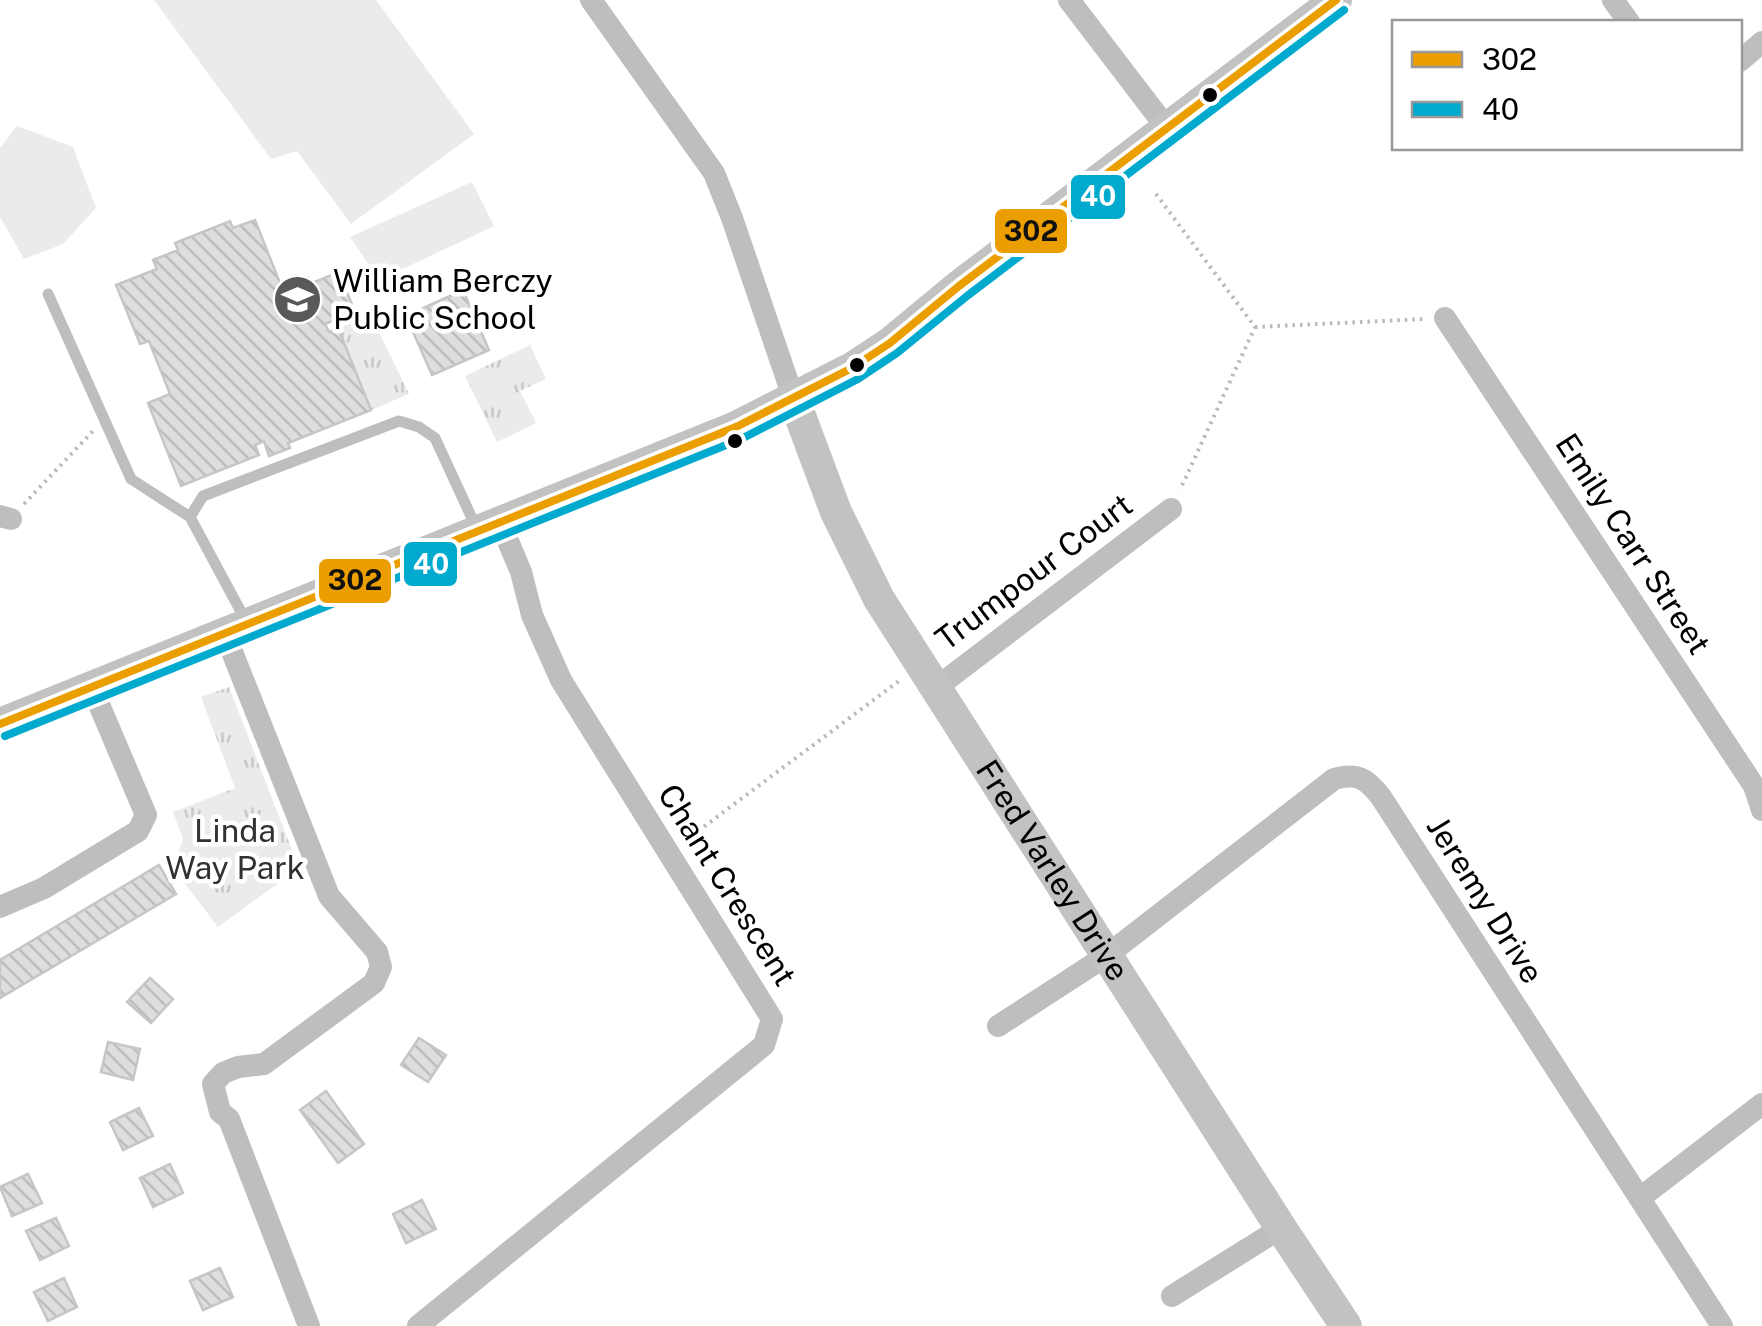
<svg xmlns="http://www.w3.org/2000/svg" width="1762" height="1326" font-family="'Public Sans',sans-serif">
	<defs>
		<pattern id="park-tufts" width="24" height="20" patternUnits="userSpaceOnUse" patternTransform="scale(2.5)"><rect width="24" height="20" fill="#ebebeb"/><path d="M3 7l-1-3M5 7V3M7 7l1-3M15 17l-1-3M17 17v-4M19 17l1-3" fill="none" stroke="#c8c8c8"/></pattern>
		<pattern id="building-back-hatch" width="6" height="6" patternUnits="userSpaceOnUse" patternTransform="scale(2.5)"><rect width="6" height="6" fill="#dedede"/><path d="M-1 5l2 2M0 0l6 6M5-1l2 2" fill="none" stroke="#bdbdbd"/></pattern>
	</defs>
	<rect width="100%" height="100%" fill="#fff"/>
	<!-- green -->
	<path fill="#ebebeb" d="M 154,0 L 376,0 L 474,134 L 351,224 L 297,151 L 271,159 Z
		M 17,126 L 73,147 L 96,208 L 63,244 L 24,259 L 0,217 L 0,148 Z
		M 472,182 L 494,226 L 379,280 L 350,237 Z"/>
	<!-- park -->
	<path fill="url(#park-tufts)" d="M 361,319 L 376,326 L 409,394 L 371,410 L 338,328 Z
		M 530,345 L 546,379 L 520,391 L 536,423 L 497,442 L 465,376 Z
		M 229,687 L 299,868 L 218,927 L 173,868 L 183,839 L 173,812 L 235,788 L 201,697 Z"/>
	<!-- building -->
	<path fill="url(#building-back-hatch)" stroke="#c6c6c6" stroke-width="2.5" d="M 255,220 L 282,288 L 308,278 L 310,284 L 339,272 L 355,312 L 325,324 L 329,332 L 338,328 L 371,410 L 288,443 L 290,448 L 269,456 L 264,441 L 255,445 L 259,455 L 181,486 L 148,403 L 170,394 L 149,341 L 140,344 L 116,285 L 157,269 L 153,260 L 178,250 L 175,243 L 230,221 L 233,228 Z
		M 463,290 L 489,350 L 432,375 L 406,316 Z
		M 159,865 L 176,894 L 0,998 L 0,960 Z
		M 150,978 L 173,999 L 151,1023 L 127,1002 Z
		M 419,1038 L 446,1055 L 428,1082 L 401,1065 Z
		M 108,1042 L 140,1049 L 133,1080 L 101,1072 Z
		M 326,1091 L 364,1144 L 338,1163 L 300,1110 Z
		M 139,1108 L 153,1136 L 123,1150 L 110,1122 Z
		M 170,1164 L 183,1193 L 153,1207 L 140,1178 Z
		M 28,1174 L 42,1203 L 12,1216 L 0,1187 Z
		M 422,1200 L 436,1229 L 406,1243 L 393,1214 Z
		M 56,1218 L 69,1246 L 40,1260 L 26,1231 Z
		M 220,1268 L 233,1297 L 203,1310 L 190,1281 Z
		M 64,1278 L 77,1307 L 48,1321 L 34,1292 Z"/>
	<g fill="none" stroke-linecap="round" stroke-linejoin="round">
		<!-- path -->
		<path stroke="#b9b9b9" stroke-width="4" stroke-dasharray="2.5 5" stroke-linecap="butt" d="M 1156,194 L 1255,327 L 1180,490
			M 1255,327 L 1425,319
			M 24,504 L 93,431
			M 686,840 L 899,681"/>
		<!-- lane -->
		<path stroke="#bebebe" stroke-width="11" d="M 48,294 L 131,479 L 190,517
			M 246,621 L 190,517 L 203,496 L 399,421 L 419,427 L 435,438 L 476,527"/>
		<!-- street -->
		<path stroke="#bebebe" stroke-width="22" d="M 591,0 L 714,173 L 732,218 L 793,397
			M 1069,0 L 1166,127
			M 1613,0 L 1629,22
			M 1740,61 L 1762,42
			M 1445,318 L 1754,786 L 1762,810
			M 0,516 L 11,519
			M 225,634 L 329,896 L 377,952 L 381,967 L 374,983 L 264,1064 L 238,1067 L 223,1073 L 213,1084 L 220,1112 L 229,1119 L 309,1326
			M 937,687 L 1171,509
			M 0,907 L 44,888 L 138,831 L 146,815 L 92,688
			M 998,1026 L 1106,956 L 1334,779 C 1357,772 1367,779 1381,797 C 1495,973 1609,1149 1722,1326
			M 1640,1198 L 1762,1104
			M 1172,1296 L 1281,1228
			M 418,1326 L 764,1045 L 772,1019 L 561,680 L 532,615 L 521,572 L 500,522"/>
		<!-- secondary -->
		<g stroke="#c2c2c2" stroke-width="32">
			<path id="s1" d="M 793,397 L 836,512 L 879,599 L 1281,1228 L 1346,1326"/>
			<path d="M 0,724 L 736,427 L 852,368 L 890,343 L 959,286 L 1336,0"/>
		</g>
		<defs>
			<path id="bus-1" d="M 0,724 L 736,427 L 852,368 L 890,343 L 959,286 L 1336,0"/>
			<path id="bus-2" d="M 5,736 L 741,439 L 858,379 L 897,353 L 967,296 L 1344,10"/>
		</defs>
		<!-- bus-1 casing -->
		<use href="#bus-1" stroke="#fff" stroke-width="15"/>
		<!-- bus-2 casing -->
		<use href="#bus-2" stroke="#fff" stroke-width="15"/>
		<!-- bus-1 -->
		<use href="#bus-1" stroke="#eb9e00" stroke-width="8"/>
		<!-- bus-2 -->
		<use href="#bus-2" stroke="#00a9ce" stroke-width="8"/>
	</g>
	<!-- icons -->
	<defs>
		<symbol id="school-disc" viewBox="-11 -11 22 22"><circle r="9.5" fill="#595959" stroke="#fff"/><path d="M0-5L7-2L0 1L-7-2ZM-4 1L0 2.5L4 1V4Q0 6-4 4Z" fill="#fff"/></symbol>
	</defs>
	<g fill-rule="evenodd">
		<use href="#school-disc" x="270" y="272" width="55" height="55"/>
	</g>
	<!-- markers -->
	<g fill="#000" stroke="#fff" stroke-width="4">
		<circle cx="1210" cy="95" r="9"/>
		<circle cx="857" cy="365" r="9"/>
		<circle cx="735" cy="441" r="9"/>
	</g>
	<g text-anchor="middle" stroke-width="9" stroke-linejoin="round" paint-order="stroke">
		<!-- poi labels -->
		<g font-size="32" fill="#000" stroke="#fff" text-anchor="start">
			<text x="333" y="292">William Berczy<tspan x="333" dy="37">Public School</tspan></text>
		</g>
		<!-- street labels -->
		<g font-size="32" fill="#000" stroke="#fff">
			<text transform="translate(1633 544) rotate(57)" y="11">Emily Carr Street</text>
			<text transform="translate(1034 572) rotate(-37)" y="11">Trumpour Court</text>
			<text dy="11" stroke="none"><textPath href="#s1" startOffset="542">Fred Varley Drive</textPath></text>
			<text transform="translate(727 885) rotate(58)" y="11">Chant Crescent</text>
			<text transform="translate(1485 900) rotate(58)" y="11">Jeremy Drive</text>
		</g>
		<!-- park labels -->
		<g font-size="32" fill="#313131" stroke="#fff">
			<text x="235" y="842">Linda<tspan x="235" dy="37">Way Park</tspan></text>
		</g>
	</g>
	<g stroke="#fff" stroke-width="4">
		<rect x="1069" y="173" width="58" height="48" rx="10" fill="#00a9ce"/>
		<rect x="993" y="207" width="76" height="48" rx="10" fill="#eb9e00"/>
		<rect x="402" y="540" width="57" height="48" rx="10" fill="#00a9ce"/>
		<rect x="317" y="557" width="76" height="48" rx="10" fill="#eb9e00"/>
	</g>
	<g font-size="28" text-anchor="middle" font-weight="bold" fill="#fff">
		<text x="1098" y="206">40</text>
		<text x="431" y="574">40</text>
	</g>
	<g font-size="28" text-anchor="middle" font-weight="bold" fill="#111">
		<text x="1031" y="241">302</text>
		<text x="355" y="590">302</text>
	</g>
	<!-- legend -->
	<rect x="1392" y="20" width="350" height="130" fill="#ffffff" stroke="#999999" stroke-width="2.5"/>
	<rect x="1412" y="52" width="50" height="15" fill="#eb9e00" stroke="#999999" stroke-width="2.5"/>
	<text x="1482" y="70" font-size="30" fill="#000000">302</text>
	<rect x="1412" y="102" width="50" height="15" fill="#00a9ce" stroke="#999999" stroke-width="2.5"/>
	<text x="1482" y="120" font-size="30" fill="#000000">40</text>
</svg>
